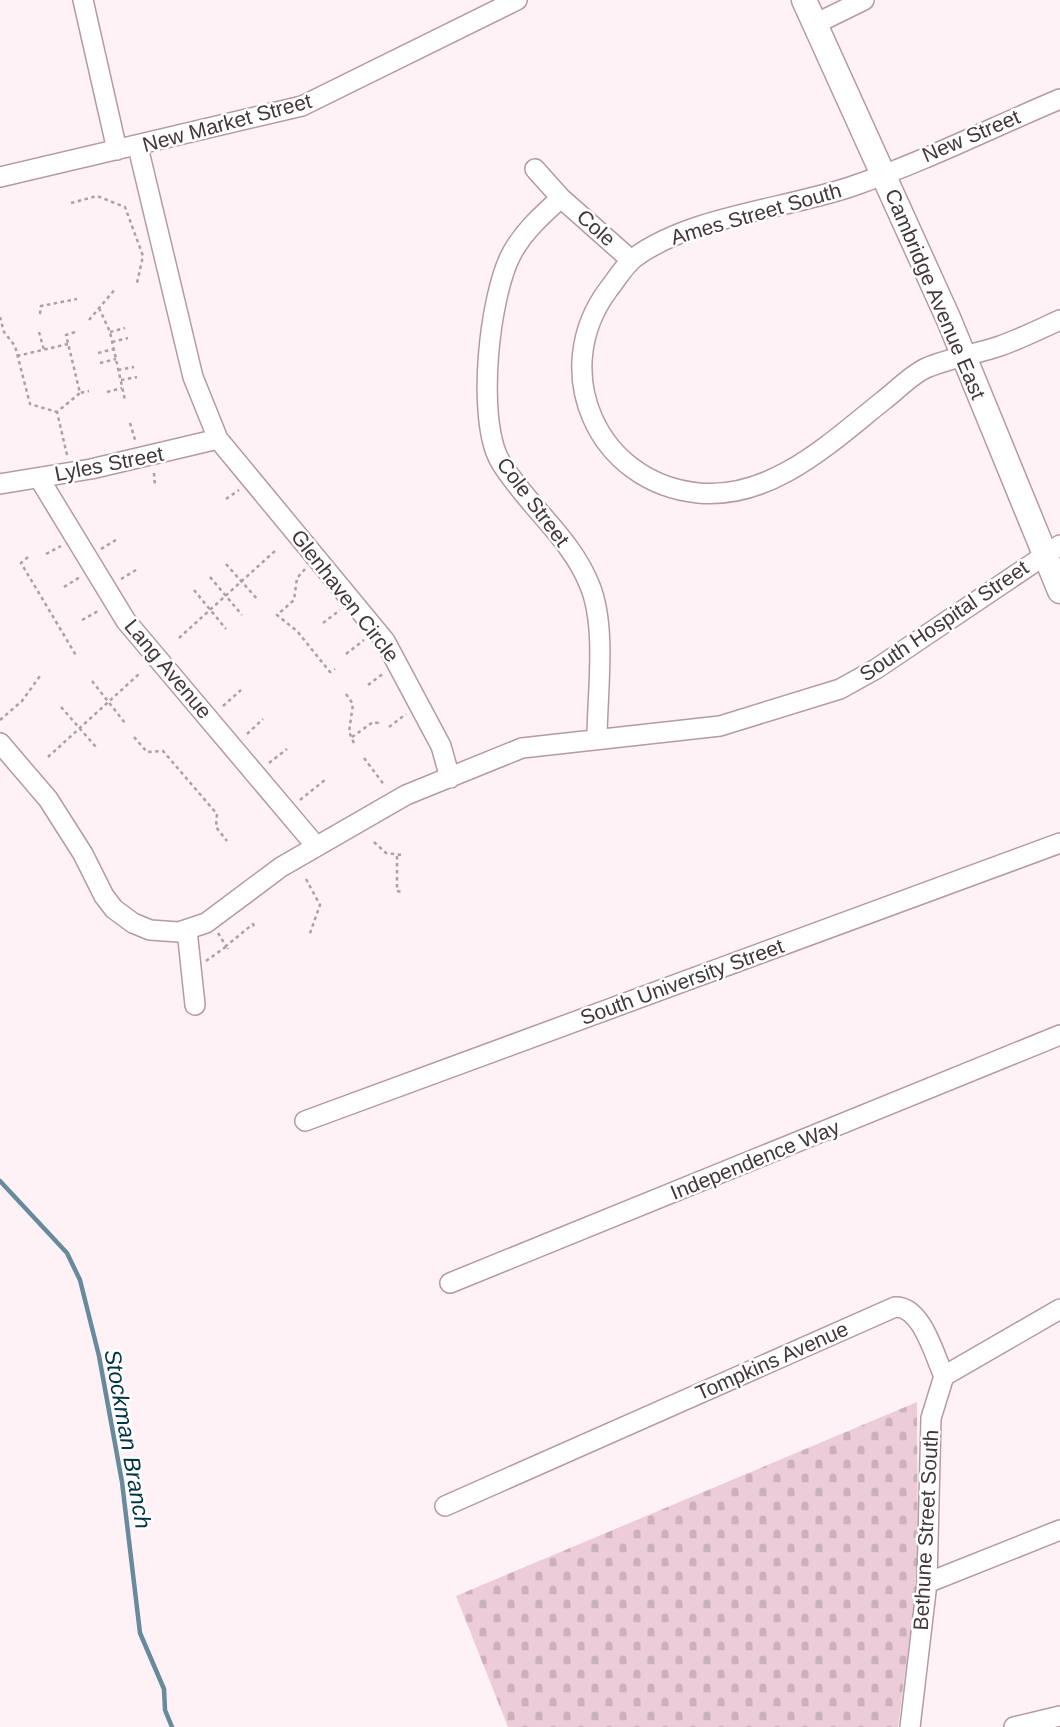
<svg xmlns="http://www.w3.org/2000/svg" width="1060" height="1727" font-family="Helvetica,sans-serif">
	<defs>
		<pattern id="cemetery-stones" width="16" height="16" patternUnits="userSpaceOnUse" patternTransform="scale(1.75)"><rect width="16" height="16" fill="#edccd9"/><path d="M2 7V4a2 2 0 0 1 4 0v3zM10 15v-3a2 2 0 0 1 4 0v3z" fill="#ccb0bb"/></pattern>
	</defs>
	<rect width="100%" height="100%" fill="#fef2f7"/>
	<!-- cemetery -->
	<path fill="url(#cemetery-stones)" d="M 917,1402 L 918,1572 L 898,1727 L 508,1727 L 456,1596 Z"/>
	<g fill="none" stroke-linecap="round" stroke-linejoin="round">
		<!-- stream -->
		<path stroke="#678a9d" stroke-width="4.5" d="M 0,1181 L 67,1253 L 80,1280 L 99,1356 L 122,1482 L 140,1633 L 164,1689 L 165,1710 L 172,1727"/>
		<defs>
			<path id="minor" d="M 83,0 L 117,150
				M 815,24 L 864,0
				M 1060,99 C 991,128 923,162 853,186 C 786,209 690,216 634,258 C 624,266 616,280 608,290 C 548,371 597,483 698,493 C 772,500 831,442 884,400 C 897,390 911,375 926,368 C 950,358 976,354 1000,346 C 1020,339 1040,329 1060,320
				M 138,147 L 193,377 L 218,439 L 385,641 L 441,746 L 450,778
				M 535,169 L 561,198 L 631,260
				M 0,177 L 302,106 L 517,0
				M 561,198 C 543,214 524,231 512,253 C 489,295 476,419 500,461 C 526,505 571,537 590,586 C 607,628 597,694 597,739
				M 39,478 L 126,621 L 316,846
				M 0,484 L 91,469 L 218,439
				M 0,743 L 48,799 L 83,854 L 104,896 L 114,909 L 133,923 L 150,930 L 179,932 L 206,923 L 281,867 L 406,795 L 522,748 L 720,726 L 840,689 L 876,669 L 1060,545
				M 187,930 L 195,1005
				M 305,1121 L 1060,843
				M 450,1283 L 1060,1035
				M 944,1376 L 1060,1309
				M 445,1506 L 895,1307 C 922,1306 934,1355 944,1376
				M 927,1583 L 1060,1530
				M 910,1727 L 927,1583 L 931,1418 L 944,1376
				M 1014,1727 L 1060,1716"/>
			<path id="major" d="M 804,0 L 949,320 L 1060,591"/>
		</defs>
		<!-- minor casing -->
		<use href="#minor" stroke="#b59aa5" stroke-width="22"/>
		<!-- major casing -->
		<use href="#major" stroke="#b59aa5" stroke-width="27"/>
		<!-- path -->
		<path stroke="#aca0a5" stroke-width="2.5" stroke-dasharray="3.5 3.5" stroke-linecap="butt" d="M 71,203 L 97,196 L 125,207 L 143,256 L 137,283
			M 99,308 L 110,332 L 125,400
			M 40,314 L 41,306 L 77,299
			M 0,317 L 4,332 L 15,346 L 30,404 L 57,412
			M 89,320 L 116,288
			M 39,332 L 44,350
			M 75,332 L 66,335 L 80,393 L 89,391
			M 110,332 L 125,328
			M 112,342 L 128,338
			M 98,353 L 114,349
			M 17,356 L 68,344
			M 100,363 L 116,359
			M 118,370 L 134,367
			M 121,380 L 137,377
			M 107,392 L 122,388
			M 130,423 L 136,443
			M 67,455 L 57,412 L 80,393
			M 154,473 L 155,486
			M 226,499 L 239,490
			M 101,549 L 119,538
			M 46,554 L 61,546
			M 28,557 L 21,563 L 77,657
			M 226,564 L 258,600
			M 305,569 L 297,578 L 294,600 L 277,615 L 297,631 L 330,672 L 335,669
			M 210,577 L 242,615
			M 121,579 L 136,570
			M 64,587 L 80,577
			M 194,590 L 226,629
			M 82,620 L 100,610
			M 323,623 L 340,610
			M 179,638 L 276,550
			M 346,654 L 364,640
			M 92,681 L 125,723
			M 368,685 L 384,673
			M 346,694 L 353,704 L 349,732 L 354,743
			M 223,706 L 241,690
			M 61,707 L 96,747
			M 0,720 L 22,701 L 40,676
			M 389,727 L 406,714
			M 247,734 L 263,719
			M 134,737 L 147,752 L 163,751 L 217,814 L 216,827 L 227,841
			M 352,737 L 373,722 L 378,723 L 378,726
			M 48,757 L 139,674
			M 364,758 L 385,786
			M 269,763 L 287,749
			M 300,800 L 326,779
			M 374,842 L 386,853 L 401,855
			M 397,856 L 397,891 L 402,892
			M 306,879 L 320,905 L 309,936
			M 218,933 L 226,946 L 253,924 L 255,929
			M 206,961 L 227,946 L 228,949"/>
		<!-- minor -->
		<use href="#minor" stroke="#fff" stroke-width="19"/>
		<!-- major -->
		<use href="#major" stroke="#fff" stroke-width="24"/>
	</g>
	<g text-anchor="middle" stroke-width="5" stroke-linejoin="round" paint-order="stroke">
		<!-- street labels -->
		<g font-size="21" fill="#43373c" stroke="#fff">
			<text transform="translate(227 123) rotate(-15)" y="7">New Market Street</text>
			<text transform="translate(971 136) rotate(-23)" y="7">New Street</text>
			<text transform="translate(756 214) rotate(-16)" y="7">Ames Street South</text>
			<text transform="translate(596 228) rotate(42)" y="7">Cole</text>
			<text transform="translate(935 294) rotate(67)" y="7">Cambridge Avenue East</text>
			<text transform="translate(109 464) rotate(-11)" y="7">Lyles Street</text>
			<text transform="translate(533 502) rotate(53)" y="7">Cole Street</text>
			<text transform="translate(345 596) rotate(52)" y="7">Glenhaven Circle</text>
			<text transform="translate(944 621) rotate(-34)" y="7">South Hospital Street</text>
			<text transform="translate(168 669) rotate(50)" y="7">Lang Avenue</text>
			<text transform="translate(682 982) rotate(-20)" y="7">South University Street</text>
			<text transform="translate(755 1160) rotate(-22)" y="7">Independence Way</text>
			<text transform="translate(772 1361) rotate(-24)" y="7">Tompkins Avenue</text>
			<text transform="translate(926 1530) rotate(-87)" y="7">Bethune Street South</text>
		</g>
		<!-- water labels -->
		<g font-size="23" font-style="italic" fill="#013546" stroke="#fff">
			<text transform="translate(128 1439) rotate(80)" y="8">Stockman Branch</text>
		</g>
	</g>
</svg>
